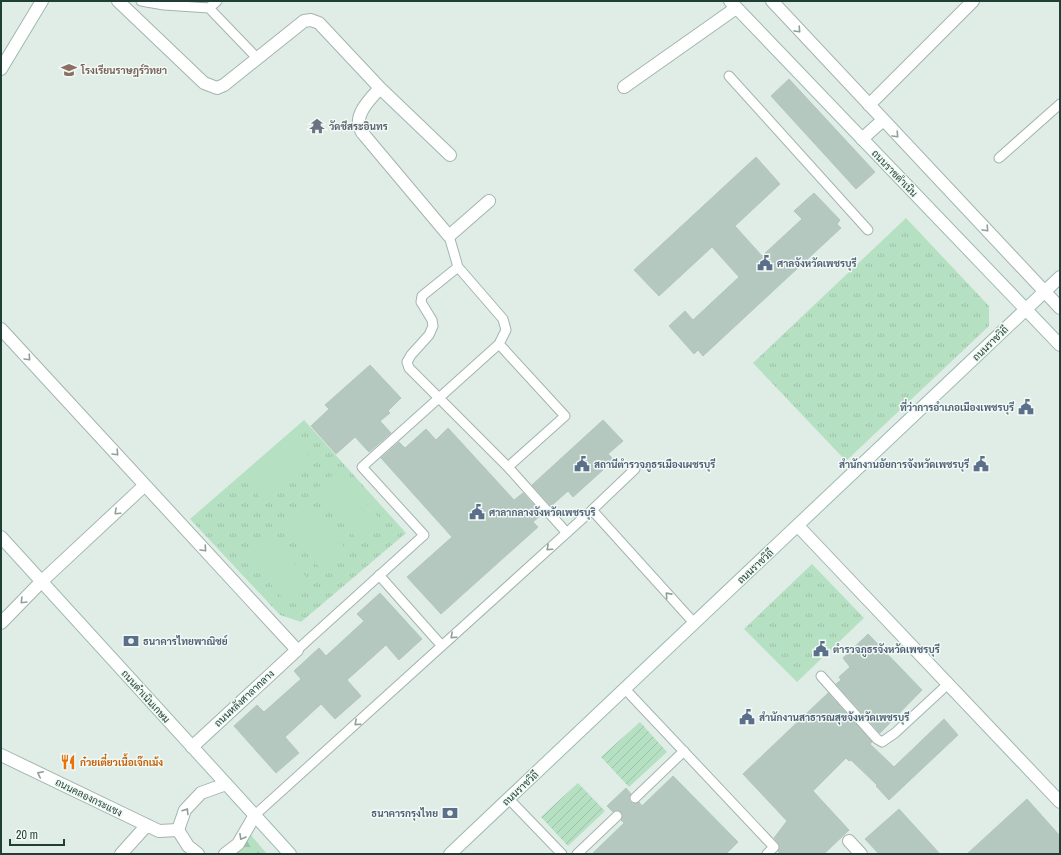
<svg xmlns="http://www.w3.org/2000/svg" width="1061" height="855" font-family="'Archivo Narrow',Sarabun,sans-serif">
	<defs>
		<pattern id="grass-tufts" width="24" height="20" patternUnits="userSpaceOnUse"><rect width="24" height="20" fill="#b6e0c2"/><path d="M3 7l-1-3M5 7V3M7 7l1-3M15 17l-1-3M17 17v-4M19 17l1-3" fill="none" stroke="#9cc1a7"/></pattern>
		<pattern id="forest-firs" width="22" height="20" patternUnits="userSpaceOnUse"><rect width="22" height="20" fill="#b6e0c2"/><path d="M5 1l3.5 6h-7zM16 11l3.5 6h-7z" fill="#9cc1a7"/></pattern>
		<pattern id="garden-furrows" width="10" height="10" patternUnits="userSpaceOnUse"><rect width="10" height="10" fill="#b6e0c2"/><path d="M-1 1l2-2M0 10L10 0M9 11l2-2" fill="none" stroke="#9cc1a7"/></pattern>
	</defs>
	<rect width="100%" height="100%" fill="#e0ede7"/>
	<!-- grass -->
	<path fill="url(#grass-tufts)" d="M 906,218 L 989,306 L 989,326 L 846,461 L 753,363 Z
		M 304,420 L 406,533 L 301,622 L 280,615 L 190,519 Z
		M 812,564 L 864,618 L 797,682 L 744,629 Z"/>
	<!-- forest -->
	<path fill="url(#forest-firs)" d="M 251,835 L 267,854 L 233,854 Z"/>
	<!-- garden -->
	<path fill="url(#garden-furrows)" d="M 640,722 L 667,752 L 629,787 L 601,757 Z
		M 578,783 L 605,811 L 568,846 L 541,817 Z"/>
	<!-- pitch -->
	<path fill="#b6e0c2" d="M 292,437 L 313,461 L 264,502 L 244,479 Z
		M 338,470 L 379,518 L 356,538 L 315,490 Z
		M 303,501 L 345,548 L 321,569 L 279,521 Z
		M 267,533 L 309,580 L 285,601 L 244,553 Z"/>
	<!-- building -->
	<path fill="#b5c8c0" stroke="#b2c7be" d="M 789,79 L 875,172 L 856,189 L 771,96 Z
		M 756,157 L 780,184 L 735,226 L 762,256 L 802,219 L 794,211 L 814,193 L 840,220 L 837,224 L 841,228 L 703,356 L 698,350 L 694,354 L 669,326 L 685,311 L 693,320 L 739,277 L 712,247 L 659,296 L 634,270 Z
		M 370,365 L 401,398 L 388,411 L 390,413 L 380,421 L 391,433 L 369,452 L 355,437 L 336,454 L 311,426 L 329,409 L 325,405 Z
		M 603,420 L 623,441 L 608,454 L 614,460 L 573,497 L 568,491 L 551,506 L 532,485 Z
		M 448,428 L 514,500 L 523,493 L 542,514 L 533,522 L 538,527 L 441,614 L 407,577 L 452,537 L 381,458 L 399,442 L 405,448 L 426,429 L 436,440 Z
		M 380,593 L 422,639 L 399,660 L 386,645 L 347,680 L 361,696 L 335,719 L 321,704 L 285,737 L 299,753 L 276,773 L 234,726 L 257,705 L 264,712 L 301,679 L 294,671 L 319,648 L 326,656 L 364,621 L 357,614 Z
		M 868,634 L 922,690 L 880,733 L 836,684 L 841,680 L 839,677 L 850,667 L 843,658 Z
		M 828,693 L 872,742 L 870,744 L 894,767 L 944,719 L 958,735 L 889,800 L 876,786 L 877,785 L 851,760 L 849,761 L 846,758 L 813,791 L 849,830 L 824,854 L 780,854 L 778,851 L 780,845 L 774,838 L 787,821 L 743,774 Z
		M 673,776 L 738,842 L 726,854 L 592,854 L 624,823 L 621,820 L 623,815 L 621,812 L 616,810 L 613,812 L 607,806 L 626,788 L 631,794 L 629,797 L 630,802 L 634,804 L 639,802 L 642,806 Z
		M 1027,799 L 1060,836 L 1060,854 L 967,854 Z
		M 899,809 L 940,854 L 879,854 L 865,839 Z"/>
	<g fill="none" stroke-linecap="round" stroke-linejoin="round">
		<defs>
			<path id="lane" d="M 141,1 L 164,5 L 209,8
				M 217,1 L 209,8 L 257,58
				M 729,76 L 868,230
				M 999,158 L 1060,104
				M 449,236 L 458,267 L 503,319 L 506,330 L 499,344
				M 508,467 L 567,533
				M 592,510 L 635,469
				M 379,575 L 442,646
				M 297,650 L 424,535 L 362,467 L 499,344 L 565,416 L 508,467 L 409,368 L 407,362 L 411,355 L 429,335 L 433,326 L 432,320 L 421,302 L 422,296 L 458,267
				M 821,676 L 877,739 L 882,742 L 895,733 L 948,684
				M 625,689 L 774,847 L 767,854
				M 635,798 L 684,751
				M 509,799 L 562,854
				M 255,815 L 592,510 L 695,624
				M 577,854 L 617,816"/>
			<path id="street" d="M 118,1 L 204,83 L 217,88 L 224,85 L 304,21 L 311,20 L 319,23 L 380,88 C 372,97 354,114 360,128 C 361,131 363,134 365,136 L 449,236 L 489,201
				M 772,1 L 1060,308
				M 624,87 L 736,8
				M 380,88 L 450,155
				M 869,105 L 973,1
				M 862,139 L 883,120
				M 1,329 L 297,650 L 192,747
				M 798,526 L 1060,802
				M 1,623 L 42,581 L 145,485
				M 1,755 L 159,831 L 178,830
				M 849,841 L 861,854
				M 121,854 L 147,825
				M 198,854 L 188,846 L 178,830 L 185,810 L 201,793 L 226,784
				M 225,854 L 238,844 L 255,815"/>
			<path id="secondary" d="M 730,1 L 1060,345
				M 1,69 L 42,1
				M 1,537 L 290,854
				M 450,854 L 1060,277"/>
		</defs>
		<!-- lane casing -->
		<use href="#lane" stroke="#a2b5ae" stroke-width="11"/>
		<!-- street casing -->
		<use href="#street" stroke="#a2b5ae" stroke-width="14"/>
		<!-- secondary casing -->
		<use href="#secondary" stroke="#9dbaaf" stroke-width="14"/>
		<!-- lane -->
		<use href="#lane" stroke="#fff" stroke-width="9"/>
		<!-- street -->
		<use href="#street" stroke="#fff" stroke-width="12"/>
		<!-- secondary -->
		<use href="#secondary" stroke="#fff" stroke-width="12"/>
	</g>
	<!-- one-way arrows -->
	<defs><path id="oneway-chevron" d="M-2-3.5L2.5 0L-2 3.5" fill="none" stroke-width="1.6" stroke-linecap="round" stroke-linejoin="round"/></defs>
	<g stroke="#8f9f9a">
		<use href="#oneway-chevron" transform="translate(798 30) rotate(47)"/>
		<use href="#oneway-chevron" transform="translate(896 135) rotate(47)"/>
		<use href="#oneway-chevron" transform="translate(986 229) rotate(47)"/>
		<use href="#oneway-chevron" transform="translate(28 358) rotate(47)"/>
		<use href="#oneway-chevron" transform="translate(116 453) rotate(47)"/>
		<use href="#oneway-chevron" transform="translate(117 512) rotate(137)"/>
		<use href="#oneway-chevron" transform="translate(549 548) rotate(138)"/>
		<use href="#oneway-chevron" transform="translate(204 549) rotate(47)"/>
		<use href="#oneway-chevron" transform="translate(668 595) rotate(-132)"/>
		<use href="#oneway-chevron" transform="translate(23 601) rotate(135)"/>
		<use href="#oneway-chevron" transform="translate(453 636) rotate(138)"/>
		<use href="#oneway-chevron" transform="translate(357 723) rotate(138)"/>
		<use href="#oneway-chevron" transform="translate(40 774) rotate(-154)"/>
		<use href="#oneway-chevron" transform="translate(186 811) rotate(-58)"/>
		<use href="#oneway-chevron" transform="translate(242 837) rotate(120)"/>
	</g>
	<!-- icons -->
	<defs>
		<symbol id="school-bare" viewBox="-9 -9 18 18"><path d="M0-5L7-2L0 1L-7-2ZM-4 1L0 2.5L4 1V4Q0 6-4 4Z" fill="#8d6e63" stroke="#f1f9f5" stroke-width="2.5" paint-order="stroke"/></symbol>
		<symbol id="temple-bare" viewBox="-9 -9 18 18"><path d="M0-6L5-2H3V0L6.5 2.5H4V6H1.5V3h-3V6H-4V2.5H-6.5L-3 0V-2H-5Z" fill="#6b7280" stroke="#f1f9f5" stroke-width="2.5" paint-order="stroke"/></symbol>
		<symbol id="civic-bare" viewBox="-9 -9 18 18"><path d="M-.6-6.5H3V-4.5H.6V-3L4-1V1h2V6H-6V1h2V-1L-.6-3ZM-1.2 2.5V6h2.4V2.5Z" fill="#5c6f8a" stroke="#f1f9f5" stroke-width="2.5" paint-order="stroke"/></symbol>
		<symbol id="bank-bare" viewBox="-9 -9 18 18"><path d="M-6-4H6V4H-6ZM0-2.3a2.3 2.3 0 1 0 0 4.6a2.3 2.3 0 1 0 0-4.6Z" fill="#5c6f8a" stroke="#f1f9f5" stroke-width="2.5" paint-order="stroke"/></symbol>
		<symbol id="restaurant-bare" viewBox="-9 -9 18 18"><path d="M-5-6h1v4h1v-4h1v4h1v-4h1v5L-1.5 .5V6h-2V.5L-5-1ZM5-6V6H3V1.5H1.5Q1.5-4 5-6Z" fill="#e8710a" stroke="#f1f9f5" stroke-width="2.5" paint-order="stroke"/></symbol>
	</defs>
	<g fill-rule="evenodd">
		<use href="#school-bare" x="58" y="59" width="22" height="22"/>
		<use href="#temple-bare" x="306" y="115" width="22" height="22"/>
		<use href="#civic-bare" x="754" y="252" width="22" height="22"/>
		<use href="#civic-bare" x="1015" y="396" width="22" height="22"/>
		<use href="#civic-bare" x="571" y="453" width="22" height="22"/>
		<use href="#civic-bare" x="970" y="453" width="22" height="22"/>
		<use href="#civic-bare" x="466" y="501" width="22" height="22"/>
		<use href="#bank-bare" x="120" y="630" width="22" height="22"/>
		<use href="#civic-bare" x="810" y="638" width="22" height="22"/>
		<use href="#civic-bare" x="736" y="706" width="22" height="22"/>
		<use href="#restaurant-bare" x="57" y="751" width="22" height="22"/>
		<use href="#bank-bare" x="439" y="802" width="22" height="22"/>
	</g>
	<g text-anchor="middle" stroke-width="3" stroke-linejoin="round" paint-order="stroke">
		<!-- education labels -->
		<g font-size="10" font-weight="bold" fill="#785e54" stroke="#f1f9f5" text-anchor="start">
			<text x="81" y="74">โรงเรียนราษฎร์วิทยา</text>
		</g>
		<!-- worship labels -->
		<g font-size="10" font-weight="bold" fill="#5b616d" stroke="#f1f9f5" text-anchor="start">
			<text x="329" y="130">วัดชีสระอินทร</text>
		</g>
		<!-- street labels -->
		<g font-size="10" fill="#1f3f36" stroke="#f1f9f5">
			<text transform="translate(895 173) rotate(46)" y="4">ถนนราชดำเนิน</text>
			<text transform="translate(990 343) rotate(-44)" y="4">ถนนราชวิถี</text>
			<text transform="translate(755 566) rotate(-43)" y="4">ถนนราชวิถี</text>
			<text transform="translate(146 696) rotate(48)" y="4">ถนนดำเนินเกษม</text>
			<text transform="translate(244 698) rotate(-43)" y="4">ถนนหลังศาลากลาง</text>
			<text transform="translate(520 788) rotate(-43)" y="4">ถนนราชวิถี</text>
			<text transform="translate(89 797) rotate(26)" y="4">ถนนคลองกระแชง</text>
		</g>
		<!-- service labels -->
		<g font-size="10" font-weight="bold" fill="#4e5e75" stroke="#f1f9f5" text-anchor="start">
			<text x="777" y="267">ศาลจังหวัดเพชรบุรี</text>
			<text x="1014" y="411" text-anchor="end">ที่ว่าการอำเภอเมืองเพชรบุรี</text>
			<text x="594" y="468">สถานีตำรวจภูธรเมืองเผชรบุรี</text>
			<text x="969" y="468" text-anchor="end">สำนักงานอัยการจังหวัดเพชรบุรี</text>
			<text x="489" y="516">ศาลากลางจังหวัดเพชรบุริ</text>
			<text x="143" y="645">ธนาคารไทยพาณิชย์</text>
			<text x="833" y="653">ตำรวจภูธรจังหวัดเพชรบุรี</text>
			<text x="759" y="721">สำนักงานสาธารณสุขจังหวัดเพชรบุรี</text>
			<text x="438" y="817" text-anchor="end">ธนาคารกรุงไทย</text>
		</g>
		<!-- food labels -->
		<g font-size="10" font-weight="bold" fill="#c56008" stroke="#f1f9f5" text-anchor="start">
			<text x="80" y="766">ก๋วยเตี๋ยวเนื้อเจ๊กเม้ง</text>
		</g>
	</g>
	<!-- border -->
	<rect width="1061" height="855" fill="none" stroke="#1f3f36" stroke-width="4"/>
	<!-- scale -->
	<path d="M10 839v6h54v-6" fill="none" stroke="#1f3f36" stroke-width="2"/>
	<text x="16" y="839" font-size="12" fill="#1f3f36" stroke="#f1f9f5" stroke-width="3" paint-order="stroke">20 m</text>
</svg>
